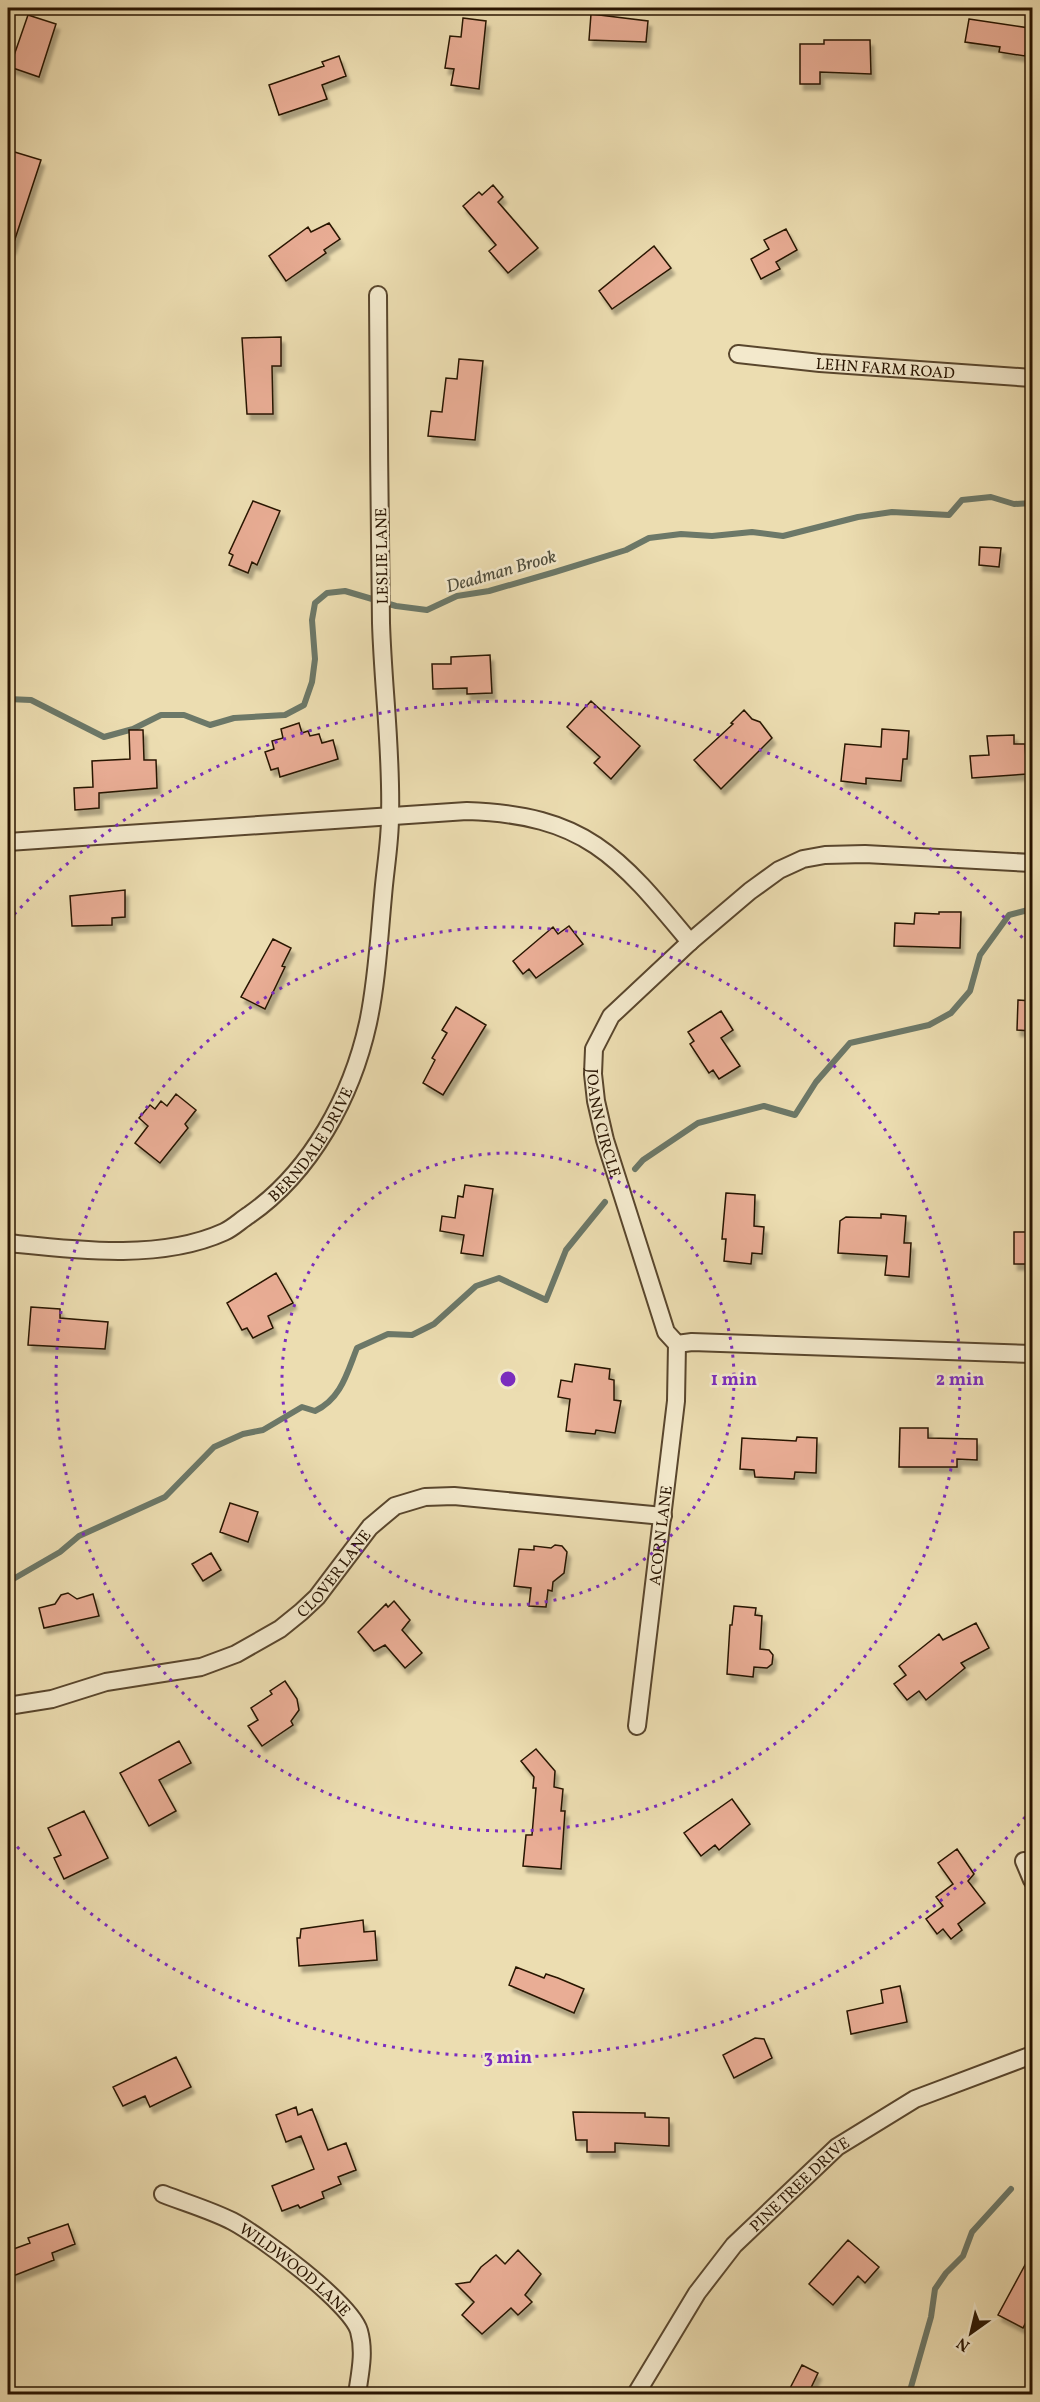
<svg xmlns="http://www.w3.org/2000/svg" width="1040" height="2402" font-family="Vollkorn,serif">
	<defs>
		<filter id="shadow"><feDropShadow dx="3.5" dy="6" stdDeviation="1.5" flood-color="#0004"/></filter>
	</defs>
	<rect width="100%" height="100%" fill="#ecddb1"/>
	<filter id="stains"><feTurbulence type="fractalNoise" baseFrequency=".00333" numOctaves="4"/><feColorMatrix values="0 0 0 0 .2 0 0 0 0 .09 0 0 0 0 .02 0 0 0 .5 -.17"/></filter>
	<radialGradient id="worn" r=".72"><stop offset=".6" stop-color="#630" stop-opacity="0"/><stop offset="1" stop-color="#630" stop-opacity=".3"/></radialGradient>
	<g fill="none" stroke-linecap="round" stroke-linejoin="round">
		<!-- stream -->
		<path stroke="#6c7868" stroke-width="6" d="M 8,699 L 31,700 L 104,737 L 133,729 L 161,715 L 184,715 L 210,725 L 234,718 L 285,715 L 304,705 L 312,682 L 315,659 L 312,620 L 315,603 L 327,593 L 345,591 L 396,606 L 427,610 L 457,596 L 489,591 L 555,572 L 626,550 L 649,538 L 681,534 L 712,536 L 752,532 L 783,536 L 858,517 L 892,512 L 949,515 L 962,500 L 991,497 L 1014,504 L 1032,503
			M 635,1169 L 643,1160 L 698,1123 L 764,1106 L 795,1115 L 816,1082 L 850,1043 L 929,1025 L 951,1013 L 970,991 L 980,955 L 1009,915 L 1032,909
			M 8,1582 L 60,1552 L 79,1536 L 165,1497 L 214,1447 L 243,1434 L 263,1430 L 302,1407 L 315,1411 C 341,1399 347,1373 357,1348 L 388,1334 L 412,1335 L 434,1324 L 476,1286 L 499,1278 L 546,1300 L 566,1250 L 605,1202
			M 909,2394 L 931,2317 L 935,2289 L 946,2273 L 963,2256 L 972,2232 L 1011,2189"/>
	</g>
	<!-- building -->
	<path fill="#e9ad95" stroke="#281401" stroke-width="1.5" filter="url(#shadow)" d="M 591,14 L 648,21 L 646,42 L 589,40 Z
		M 28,15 L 56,24 L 39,77 L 10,67 Z
		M 463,18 L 486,21 L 479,89 L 451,85 L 454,69 L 445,68 L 450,36 L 461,37 Z
		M 969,19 L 1029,28 L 1025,56 L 999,52 L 1000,47 L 965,42 Z
		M 824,40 L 870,40 L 871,74 L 820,72 L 820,84 L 800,84 L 800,44 L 824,44 Z
		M 339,56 L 346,76 L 322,85 L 327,99 L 279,115 L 269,85 L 324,66 L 322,62 Z
		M 8,150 L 41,160 L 12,248 L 8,247 Z
		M 493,185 L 503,197 L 498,202 L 538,248 L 508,273 L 489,251 L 496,245 L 463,206 L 479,192 L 482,195 Z
		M 329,223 L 340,239 L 324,250 L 326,253 L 286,281 L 269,256 L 308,227 L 311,232 Z
		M 786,229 L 797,250 L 776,262 L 780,269 L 761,279 L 751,259 L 769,249 L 764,240 Z
		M 654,246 L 671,268 L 612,309 L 599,291 Z
		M 281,337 L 281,366 L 272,366 L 273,414 L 247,414 L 242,338 Z
		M 459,359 L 483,361 L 475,440 L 428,436 L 431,411 L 442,412 L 446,378 L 457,379 Z
		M 253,501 L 280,511 L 257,565 L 252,562 L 248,573 L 229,565 L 233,555 L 229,553 Z
		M 980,547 L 1001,548 L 999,567 L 979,565 Z
		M 490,655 L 492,693 L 467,694 L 467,688 L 433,689 L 432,664 L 451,664 L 451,657 Z
		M 591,701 L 640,746 L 611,779 L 594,763 L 600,757 L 567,727 Z
		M 744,710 L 752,719 L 760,722 L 772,738 L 721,789 L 694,760 L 733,724 L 731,723 Z
		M 299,723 L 302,733 L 308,731 L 310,736 L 319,734 L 322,743 L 333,740 L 338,759 L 280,777 L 278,768 L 271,770 L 265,752 L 274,749 L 272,741 L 283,738 L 281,729 Z
		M 882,729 L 909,731 L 907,759 L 903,759 L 901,781 L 866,778 L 866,784 L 841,781 L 845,744 L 881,747 Z
		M 129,730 L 143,730 L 144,760 L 156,760 L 157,788 L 99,793 L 99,808 L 75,810 L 74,788 L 93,787 L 92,761 L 130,759 Z
		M 1014,735 L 1014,744 L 1025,744 L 1027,774 L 972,778 L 970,756 L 989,755 L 987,736 Z
		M 125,890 L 125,917 L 112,918 L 112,925 L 72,926 L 70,896 Z
		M 939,912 L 961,912 L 960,948 L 894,946 L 895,923 L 914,924 L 915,913 L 939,914 Z
		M 569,926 L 583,944 L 536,978 L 529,969 L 523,974 L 513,961 L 553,927 L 558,934 Z
		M 273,939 L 291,948 L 282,966 L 285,967 L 265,1009 L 241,997 Z
		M 1018,1000 L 1032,1001 L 1032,1031 L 1017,1030 Z
		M 456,1007 L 486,1025 L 443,1095 L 423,1083 L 435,1060 L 432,1058 L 447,1033 L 442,1030 Z
		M 721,1011 L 733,1030 L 721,1038 L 740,1066 L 719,1079 L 713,1070 L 709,1073 L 690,1044 L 694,1041 L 688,1032 Z
		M 176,1094 L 196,1110 L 185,1124 L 188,1128 L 160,1163 L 135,1143 L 148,1126 L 139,1118 L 150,1105 L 155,1109 L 161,1101 L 167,1106 Z
		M 465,1185 L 493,1189 L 483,1256 L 461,1253 L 464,1235 L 440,1231 L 442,1216 L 455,1218 L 458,1196 L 463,1197 Z
		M 726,1193 L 755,1195 L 754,1226 L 764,1227 L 762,1254 L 752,1253 L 751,1264 L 724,1261 L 726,1239 L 722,1239 Z
		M 881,1214 L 906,1216 L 904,1243 L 911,1243 L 909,1277 L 885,1275 L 887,1256 L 838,1253 L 840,1221 L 846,1217 L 881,1218 Z
		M 1014,1232 L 1032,1232 L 1032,1264 L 1014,1264 Z
		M 276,1273 L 293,1303 L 268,1316 L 273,1328 L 253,1338 L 247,1328 L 242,1330 L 227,1303 Z
		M 31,1307 L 60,1309 L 60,1318 L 108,1322 L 105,1349 L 28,1345 Z
		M 575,1364 L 610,1369 L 609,1379 L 614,1380 L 614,1400 L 621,1401 L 615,1433 L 596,1430 L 595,1434 L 566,1431 L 570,1399 L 558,1397 L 561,1380 L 572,1382 Z
		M 900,1428 L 928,1428 L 928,1438 L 977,1439 L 977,1460 L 957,1459 L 957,1467 L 899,1467 Z
		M 797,1437 L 817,1438 L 816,1473 L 795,1472 L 794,1479 L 755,1477 L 754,1470 L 740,1469 L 742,1438 L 796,1441 Z
		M 230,1503 L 258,1512 L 248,1542 L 220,1532 Z
		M 555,1545 L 562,1546 L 567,1552 L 564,1573 L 553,1582 L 552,1591 L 548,1590 L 546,1607 L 529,1606 L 531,1588 L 514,1586 L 519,1549 L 534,1550 L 534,1546 L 551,1548 Z
		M 211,1553 L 221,1570 L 203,1581 L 192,1564 Z
		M 68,1593 L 77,1599 L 93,1594 L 99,1616 L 44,1628 L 39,1608 L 55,1604 L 61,1595 Z
		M 394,1601 L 410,1620 L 402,1630 L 422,1653 L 405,1668 L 385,1645 L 374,1651 L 358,1632 L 386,1604 L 388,1607 Z
		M 734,1606 L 756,1608 L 755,1615 L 762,1616 L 760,1649 L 769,1650 L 773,1655 L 772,1664 L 767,1668 L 754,1667 L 753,1677 L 727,1674 L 730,1625 L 732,1625 Z
		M 976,1623 L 989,1648 L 961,1663 L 965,1668 L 926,1700 L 919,1691 L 907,1700 L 894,1684 L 906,1675 L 899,1666 L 939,1634 L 943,1640 Z
		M 285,1681 L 297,1699 L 299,1710 L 291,1721 L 293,1725 L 262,1746 L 248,1726 L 258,1720 L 251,1708 L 272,1694 L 270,1691 Z
		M 179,1741 L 191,1763 L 159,1780 L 176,1811 L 149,1826 L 120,1773 Z
		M 536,1749 L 555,1771 L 554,1787 L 563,1789 L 561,1811 L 565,1811 L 561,1869 L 523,1866 L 526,1835 L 532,1835 L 536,1788 L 533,1788 L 534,1777 L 521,1761 Z
		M 732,1799 L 750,1824 L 719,1850 L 715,1845 L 701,1856 L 684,1833 Z
		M 84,1811 L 108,1858 L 64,1879 L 54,1858 L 61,1855 L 48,1828 Z
		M 957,1849 L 974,1874 L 968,1881 L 985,1903 L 958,1924 L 962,1930 L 951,1939 L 943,1929 L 937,1934 L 926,1919 L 943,1906 L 936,1897 L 953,1884 L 938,1863 Z
		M 363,1920 L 364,1932 L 375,1931 L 377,1960 L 299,1966 L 297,1938 L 300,1938 L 301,1929 Z
		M 516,1967 L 544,1978 L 546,1974 L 558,1978 L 584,1989 L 574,2013 L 509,1985 Z
		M 900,1986 L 907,2022 L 851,2034 L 847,2011 L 883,2003 L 881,1990 Z
		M 755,2038 L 764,2039 L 772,2058 L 734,2078 L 723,2055 Z
		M 176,2057 L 191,2087 L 150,2107 L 145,2096 L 123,2106 L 113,2087 Z
		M 296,2107 L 298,2115 L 312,2109 L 328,2150 L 346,2143 L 356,2170 L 338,2177 L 341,2184 L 322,2192 L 324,2198 L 300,2208 L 298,2205 L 282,2211 L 272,2186 L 314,2169 L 301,2136 L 286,2142 L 276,2115 Z
		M 573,2112 L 645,2113 L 645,2117 L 669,2118 L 669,2146 L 615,2143 L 615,2152 L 587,2152 L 587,2140 L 576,2140 Z
		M 68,2224 L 75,2244 L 52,2253 L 54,2260 L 13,2276 L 8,2262 L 8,2251 L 30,2243 L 28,2238 Z
		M 848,2240 L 879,2267 L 865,2283 L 858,2276 L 833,2305 L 809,2284 Z
		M 518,2250 L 541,2274 L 525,2295 L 532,2302 L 518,2315 L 511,2308 L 482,2334 L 462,2315 L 474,2302 L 456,2284 L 470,2282 L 481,2267 L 496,2255 L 505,2264 Z
		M 1032,2252 L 1032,2310 L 1023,2328 L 998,2315 Z
		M 802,2365 L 818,2373 L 808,2394 L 787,2394 Z"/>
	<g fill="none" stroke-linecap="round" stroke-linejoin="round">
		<defs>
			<g id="street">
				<path id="s1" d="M 738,354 L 820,363 L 1032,378"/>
				<path d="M 8,842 L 467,811 C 585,815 618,855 690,942"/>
				<path id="s2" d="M 1032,863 L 865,854 L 825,855 L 803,859 L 779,870 L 750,891 L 690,942 L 611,1016 L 594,1049 L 593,1074 L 596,1101 L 605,1140 L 666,1332 L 677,1344 L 692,1342 L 1032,1354"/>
				<path id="s3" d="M 8,1243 C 75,1250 160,1261 224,1232 C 233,1228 241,1220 249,1215 C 311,1172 352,1096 368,1023 C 377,981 379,938 383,896 C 385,870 390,843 390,817 C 392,753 383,688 381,623 C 379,514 379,404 378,295"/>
				<path id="s4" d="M 8,1706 L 52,1699 L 106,1682 L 201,1667 L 236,1654 L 280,1629 L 301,1612 L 317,1597 L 370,1527 L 395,1506 L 425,1497 L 454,1496 L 663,1516"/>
				<path id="s5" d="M 637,1726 L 676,1401 L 677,1344"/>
				<path d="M 1024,1861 L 1032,1880"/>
				<path id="s6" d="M 163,2194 C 186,2203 210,2210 232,2221 C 259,2235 351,2303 359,2331 C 365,2352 360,2373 357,2394"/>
				<path id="s7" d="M 636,2394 L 697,2293 L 734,2245 L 837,2147 L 915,2099 L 1032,2055"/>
			</g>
		</defs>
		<!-- street casing -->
		<use href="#street" stroke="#59462d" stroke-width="20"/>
		<!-- street -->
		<use href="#street" stroke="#f3e9cc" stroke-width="16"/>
	</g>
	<!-- distance rings -->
	<g fill="none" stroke="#7b2cbf" stroke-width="3" stroke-dasharray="3 6">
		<circle cx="508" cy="1379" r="226"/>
		<circle cx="508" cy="1379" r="452"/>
		<path d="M1031 1810A678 678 0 0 1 8 1837M8 921A678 678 0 0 1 1031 948"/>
	</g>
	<g text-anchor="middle" stroke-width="5" stroke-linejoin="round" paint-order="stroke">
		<!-- street labels -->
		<g font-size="16" fill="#281401" stroke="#f3e9cc">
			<text dy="6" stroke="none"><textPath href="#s1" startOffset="148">LEHN FARM ROAD</textPath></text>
			<text transform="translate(381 556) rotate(-91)" y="6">LESLIE LANE</text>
			<text dy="6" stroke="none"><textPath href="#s2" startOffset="591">JOANN CIRCLE</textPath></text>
			<text dy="6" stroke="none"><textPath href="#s3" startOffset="344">BERNDALE DRIVE</textPath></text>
			<text dy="6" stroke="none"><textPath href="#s5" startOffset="192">ACORN LANE</textPath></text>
			<text dy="6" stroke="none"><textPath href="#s4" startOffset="363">CLOVER LANE</textPath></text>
			<text dy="6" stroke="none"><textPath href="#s7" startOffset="268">PINE TREE DRIVE</textPath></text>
			<text dy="6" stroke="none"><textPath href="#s6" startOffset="154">WILDWOOD LANE</textPath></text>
		</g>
		<!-- water labels -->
		<g font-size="18" font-style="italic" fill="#504e3d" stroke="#f3e9cc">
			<text transform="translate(501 571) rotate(-16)" y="6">Deadman Brook</text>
		</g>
	</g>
	<circle cx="508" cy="1379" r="9" fill="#7b2cbf" stroke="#f3e9cc" stroke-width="3"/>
	<g font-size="18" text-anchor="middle" font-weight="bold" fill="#7b2cbf" stroke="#f3e9cc" stroke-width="5" stroke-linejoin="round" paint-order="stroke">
		<text x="734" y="1385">1 min</text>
		<text x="960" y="1385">2 min</text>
		<text x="508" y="2063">3 min</text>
	</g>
	<!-- margin -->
	<rect width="1040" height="2402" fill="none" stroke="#ecddb1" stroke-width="30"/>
	<rect x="9" y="9" width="1022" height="2384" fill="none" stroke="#281401" stroke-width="3"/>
	<rect x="15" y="15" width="1010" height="2372" fill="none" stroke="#281401" stroke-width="1.5"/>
	<!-- north arrow -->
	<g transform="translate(971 2333) rotate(214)" stroke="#f3e9cc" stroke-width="4.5" paint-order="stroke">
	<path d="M0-4.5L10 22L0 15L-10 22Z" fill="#281401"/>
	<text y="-9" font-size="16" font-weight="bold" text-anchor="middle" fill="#281401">N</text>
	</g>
	<rect width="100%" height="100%" filter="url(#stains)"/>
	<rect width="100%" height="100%" fill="url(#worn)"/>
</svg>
